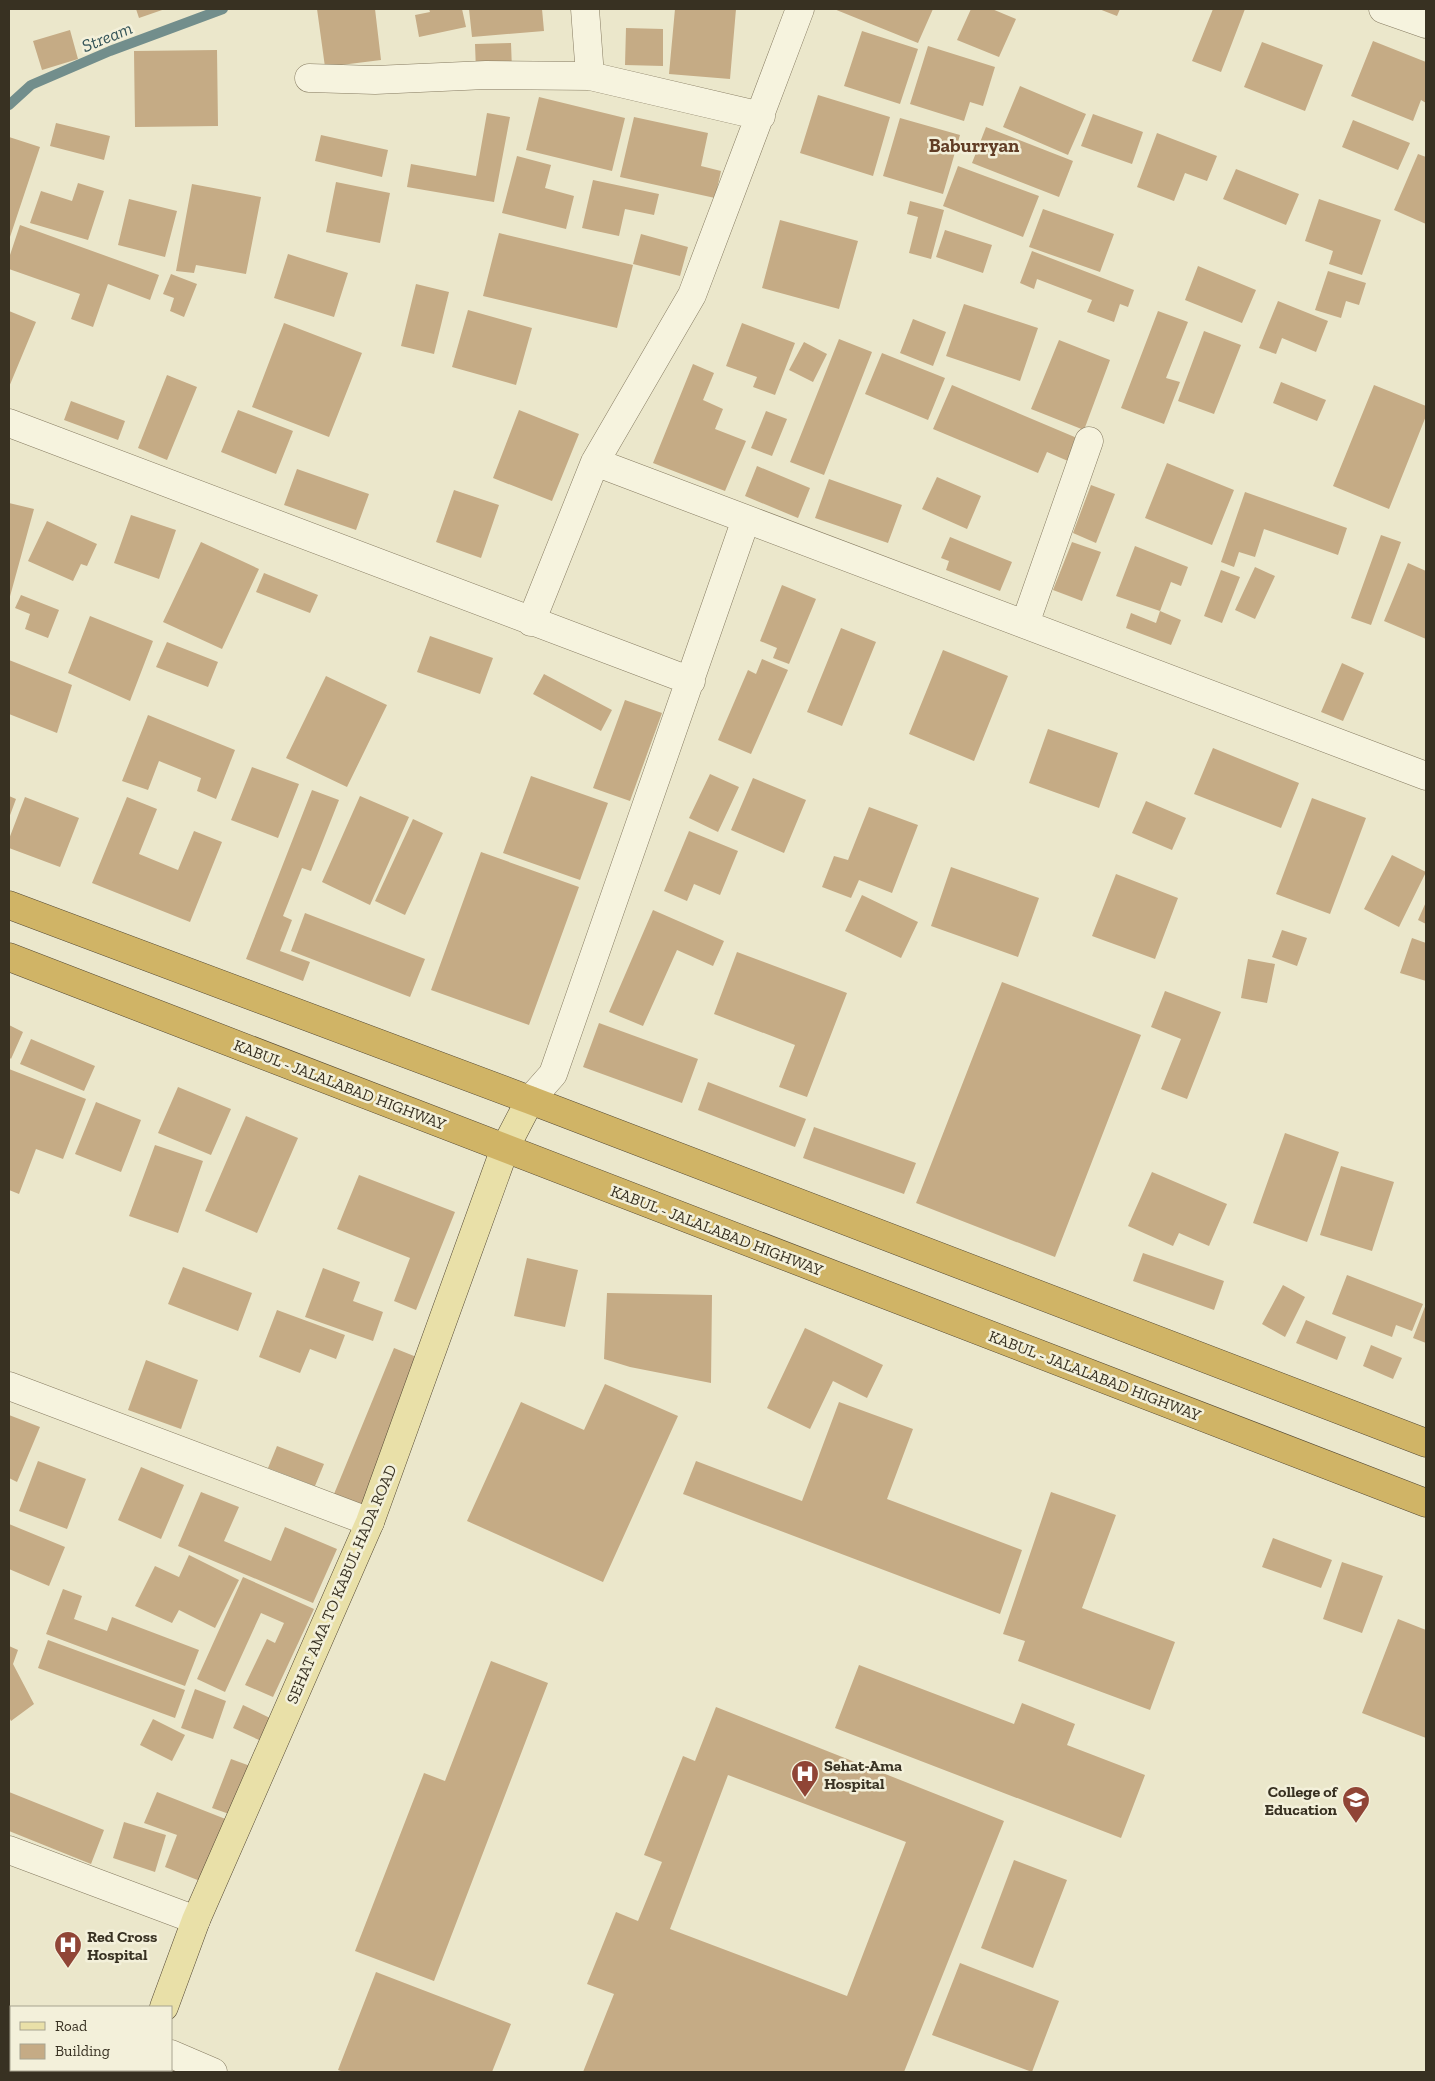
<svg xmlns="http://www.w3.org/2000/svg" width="1435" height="2081" font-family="'Zilla Slab',serif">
	<rect width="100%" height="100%" fill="#ebe7cb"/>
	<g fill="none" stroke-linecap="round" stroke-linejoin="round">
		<!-- stream -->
		<path stroke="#728e8c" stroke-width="10" d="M 9,105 L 31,85 L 110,51 L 223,9"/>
	</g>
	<!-- building -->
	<path fill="#c5ab85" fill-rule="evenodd" d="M 136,9 L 165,9 L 139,18 Z
		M 317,9 L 375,9 L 381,60 L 325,67 Z
		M 429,9 L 462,9 L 466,27 L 419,37 L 415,15 L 430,12 Z
		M 469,9 L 542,9 L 544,31 L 472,37 Z
		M 675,9 L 736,9 L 730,79 L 669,74 Z
		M 834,9 L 933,9 L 918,43 Z
		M 971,9 L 992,9 L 1016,19 L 999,57 L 957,40 Z
		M 1099,9 L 1120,9 L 1117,16 Z
		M 1213,9 L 1245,9 L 1221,72 L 1192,61 Z
		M 626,28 L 663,29 L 663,66 L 625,65 Z
		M 70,30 L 78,59 L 42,70 L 33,41 Z
		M 862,31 L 918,49 L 900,104 L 844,86 Z
		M 1373,41 L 1426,62 L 1426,103 L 1421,100 L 1413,121 L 1351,96 Z
		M 1262,42 L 1323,65 L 1305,111 L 1244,87 Z
		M 511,43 L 512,70 L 476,71 L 475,44 Z
		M 928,46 L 995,67 L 983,106 L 970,102 L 964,121 L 910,104 Z
		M 217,50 L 218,126 L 135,127 L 134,51 Z
		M 1020,86 L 1086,114 L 1068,155 L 1003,127 Z
		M 818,95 L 890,117 L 873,176 L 800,153 Z
		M 539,97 L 625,118 L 612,171 L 526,150 Z
		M 487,113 L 510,117 L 494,202 L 407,187 L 411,164 L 476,176 Z
		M 1093,114 L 1143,132 L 1132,164 L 1081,146 Z
		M 634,117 L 708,133 L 701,166 L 721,171 L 715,198 L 620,177 Z
		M 900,118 L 960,135 L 943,194 L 883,176 Z
		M 1353,120 L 1410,143 L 1398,170 L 1342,147 Z
		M 56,123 L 110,136 L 104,160 L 50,146 Z
		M 986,127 L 1073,161 L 1059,197 L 972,163 Z
		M 1157,133 L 1217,156 L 1207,181 L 1185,173 L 1174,201 L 1137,187 Z
		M 321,135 L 388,150 L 382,177 L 315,161 Z
		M 9,137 L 40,147 L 9,240 Z
		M 1418,154 L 1426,157 L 1426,224 L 1394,210 Z
		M 517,156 L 551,165 L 545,188 L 574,196 L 566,229 L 502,213 Z
		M 958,166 L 1039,196 L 1023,237 L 943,206 Z
		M 1236,169 L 1299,194 L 1286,225 L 1223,199 Z
		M 593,180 L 659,194 L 654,215 L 625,209 L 619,236 L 582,228 Z
		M 336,182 L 390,193 L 380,243 L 326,232 Z
		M 78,183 L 104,191 L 88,240 L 30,223 L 41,191 L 72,201 Z
		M 192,184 L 261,197 L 246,274 L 196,265 L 194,273 L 176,271 Z
		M 129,199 L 177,211 L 165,257 L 118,245 Z
		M 1319,199 L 1381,220 L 1362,275 L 1329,264 L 1333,251 L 1305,241 Z
		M 910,201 L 944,210 L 931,259 L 909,253 L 918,217 L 907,214 Z
		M 1043,209 L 1114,234 L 1100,272 L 1029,247 Z
		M 780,220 L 858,241 L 839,309 L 762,288 Z
		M 20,225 L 159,275 L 150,300 L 108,284 L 93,327 L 71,319 L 80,294 L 9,269 L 9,258 Z
		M 945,230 L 992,245 L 983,273 L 936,257 Z
		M 499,233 L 633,265 L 617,328 L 483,296 Z
		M 641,234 L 688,247 L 680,276 L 633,264 Z
		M 1032,251 L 1134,290 L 1128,307 L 1120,304 L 1114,322 L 1087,312 L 1092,300 L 1037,279 L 1034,289 L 1020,283 Z
		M 288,254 L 348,273 L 334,317 L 274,298 Z
		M 1198,266 L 1256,290 L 1242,323 L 1185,300 Z
		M 1328,271 L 1366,283 L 1359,305 L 1346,301 L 1341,318 L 1315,310 Z
		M 171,274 L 197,284 L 184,317 L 170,311 L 174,298 L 163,294 Z
		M 416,284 L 449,292 L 434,354 L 401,346 Z
		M 1278,301 L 1328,321 L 1316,352 L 1282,338 L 1276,354 L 1259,348 Z
		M 964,304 L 1038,328 L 1020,381 L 946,356 Z
		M 468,310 L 532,328 L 516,385 L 452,367 Z
		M 9,311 L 36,322 L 9,387 Z
		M 1158,311 L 1188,322 L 1166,378 L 1180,382 L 1164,424 L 1121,408 Z
		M 913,319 L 946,332 L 933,366 L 900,353 Z
		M 284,323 L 362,353 L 329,437 L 252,407 Z
		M 742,323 L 795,343 L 775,395 L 753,387 L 757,377 L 726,366 Z
		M 1204,331 L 1241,345 L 1214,414 L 1178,401 Z
		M 839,339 L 872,352 L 824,475 L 790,462 Z
		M 1059,340 L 1110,360 L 1084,430 L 1031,409 Z
		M 804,342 L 827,354 L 813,382 L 789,370 Z
		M 882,353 L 945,378 L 928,420 L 865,394 Z
		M 693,364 L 714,373 L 703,400 L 723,409 L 715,429 L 746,441 L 725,491 L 653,463 Z
		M 167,375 L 197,387 L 167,460 L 138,448 Z
		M 1281,382 L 1326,400 L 1317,421 L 1273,403 Z
		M 952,385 L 1077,438 L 1068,461 L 1047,452 L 1038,473 L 933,429 Z
		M 1374,385 L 1426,406 L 1426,416 L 1389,509 L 1333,486 Z
		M 71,401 L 125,421 L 118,440 L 64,420 Z
		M 238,410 L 293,431 L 276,474 L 221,452 Z
		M 519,410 L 579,434 L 552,501 L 493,478 Z
		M 766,411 L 787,419 L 772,456 L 751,448 Z
		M 1167,463 L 1234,490 L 1212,545 L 1145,518 Z
		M 757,466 L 810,488 L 798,518 L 745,496 Z
		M 297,469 L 369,494 L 356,530 L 284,505 Z
		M 937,477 L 981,496 L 967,529 L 922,509 Z
		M 829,479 L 902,505 L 888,543 L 815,518 Z
		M 1091,485 L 1115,494 L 1096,543 L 1073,533 Z
		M 454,490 L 499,505 L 481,558 L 436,542 Z
		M 1245,492 L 1347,528 L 1338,555 L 1264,529 L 1255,557 L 1239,552 L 1234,567 L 1221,562 Z
		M 9,503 L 34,509 L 9,600 Z
		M 131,515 L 176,530 L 159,579 L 114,563 Z
		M 47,521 L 97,544 L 87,566 L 81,564 L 73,581 L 28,561 Z
		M 1381,535 L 1401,542 L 1371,625 L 1351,618 Z
		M 950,537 L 1012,562 L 1000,591 L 946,570 L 949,561 L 941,558 Z
		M 201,542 L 259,569 L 222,649 L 163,622 Z
		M 1072,542 L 1101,552 L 1082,601 L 1053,590 Z
		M 1135,546 L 1188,567 L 1181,586 L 1171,582 L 1160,611 L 1116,596 Z
		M 1408,563 L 1426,571 L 1426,639 L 1384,621 Z
		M 1255,567 L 1275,576 L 1255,619 L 1235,610 Z
		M 1221,570 L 1240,577 L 1222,623 L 1204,616 Z
		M 264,573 L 318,595 L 310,613 L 256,592 Z
		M 782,585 L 816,599 L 789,664 L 773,658 L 777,648 L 760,641 Z
		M 21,595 L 59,610 L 48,638 L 25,629 L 30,614 L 15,608 Z
		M 1160,611 L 1181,620 L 1171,645 L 1126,628 L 1131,613 L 1156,623 Z
		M 90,616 L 153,641 L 130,701 L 68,673 Z
		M 841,628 L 876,642 L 842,726 L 807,712 Z
		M 430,636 L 493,658 L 480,694 L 417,672 Z
		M 167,642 L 218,662 L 208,687 L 156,667 Z
		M 943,650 L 1008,676 L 974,761 L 909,734 Z
		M 762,659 L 788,670 L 751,754 L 718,740 L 748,670 L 756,674 Z
		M 9,660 L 72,685 L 57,733 L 9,714 Z
		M 1342,663 L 1364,673 L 1343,721 L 1321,712 Z
		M 544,674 L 612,710 L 601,731 L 533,694 Z
		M 326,676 L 387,705 L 347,787 L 286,758 Z
		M 625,700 L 662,713 L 630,801 L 593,788 Z
		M 148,715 L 235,750 L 216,799 L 197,791 L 201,778 L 159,761 L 148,790 L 122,781 Z
		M 1048,729 L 1118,753 L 1099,808 L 1029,783 Z
		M 1213,748 L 1299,783 L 1281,828 L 1194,794 Z
		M 252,767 L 299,784 L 278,838 L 231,820 Z
		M 710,774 L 739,787 L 718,832 L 689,818 Z
		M 531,776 L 608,803 L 580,880 L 503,853 Z
		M 753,778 L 806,800 L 784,853 L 731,830 Z
		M 312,790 L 339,800 L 311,871 L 302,868 L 283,916 L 292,920 L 280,951 L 310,962 L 303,981 L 246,959 Z
		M 9,796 L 16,799 L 9,818 Z
		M 360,796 L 409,817 L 370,905 L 322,882 Z
		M 25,797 L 79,818 L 60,867 L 9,848 L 9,839 Z
		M 127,797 L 157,809 L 139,854 L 178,870 L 194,831 L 222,842 L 190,922 L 92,883 Z
		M 1312,798 L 1366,818 L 1330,914 L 1276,894 Z
		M 1146,801 L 1186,818 L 1172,850 L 1132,833 Z
		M 869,807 L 918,825 L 892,893 L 859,880 L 851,898 L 822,887 L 834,856 L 848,860 Z
		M 413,819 L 443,833 L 405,915 L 375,901 Z
		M 689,831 L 738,851 L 720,895 L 694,884 L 687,901 L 664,891 Z
		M 481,852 L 579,887 L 529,1025 L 431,990 Z
		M 1392,855 L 1426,872 L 1399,927 L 1364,909 Z
		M 951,867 L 1039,898 L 1018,957 L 931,926 Z
		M 1116,874 L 1178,898 L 1155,959 L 1092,936 Z
		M 862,895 L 918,922 L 901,958 L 845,931 Z
		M 1426,902 L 1426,924 L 1418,920 Z
		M 653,910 L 724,941 L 713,966 L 677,950 L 643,1026 L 609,1012 Z
		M 305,913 L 425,959 L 410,997 L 291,951 Z
		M 1282,930 L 1307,938 L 1297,966 L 1272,957 Z
		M 1412,938 L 1426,943 L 1426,981 L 1400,973 Z
		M 737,952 L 847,993 L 807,1097 L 779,1087 L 795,1045 L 714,1014 Z
		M 1248,959 L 1275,964 L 1267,1003 L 1241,998 Z
		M 1002,982 L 1141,1035 L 1055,1257 L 916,1203 Z
		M 1165,991 L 1221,1012 L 1187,1099 L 1161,1089 L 1181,1039 L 1151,1027 Z
		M 599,1023 L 698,1059 L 682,1103 L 583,1067 Z
		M 9,1025 L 23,1032 L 11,1059 L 9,1057 Z
		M 31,1039 L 95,1066 L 84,1091 L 20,1064 Z
		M 9,1069 L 86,1099 L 63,1159 L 36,1149 L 19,1194 L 9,1190 Z
		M 708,1082 L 806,1119 L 795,1147 L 698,1110 Z
		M 178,1087 L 231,1109 L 211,1155 L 158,1133 Z
		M 96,1102 L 141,1120 L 121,1172 L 75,1154 Z
		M 246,1116 L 298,1138 L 257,1233 L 205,1211 Z
		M 814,1127 L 916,1163 L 904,1194 L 803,1158 Z
		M 1285,1133 L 1339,1152 L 1307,1242 L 1253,1223 Z
		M 155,1145 L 203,1161 L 178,1233 L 129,1216 Z
		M 1341,1166 L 1394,1182 L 1372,1251 L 1320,1235 Z
		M 1152,1172 L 1227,1204 L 1209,1246 L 1179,1233 L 1173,1246 L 1128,1226 Z
		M 359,1175 L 455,1212 L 416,1310 L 394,1301 L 410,1258 L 337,1229 Z
		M 1143,1253 L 1224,1281 L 1214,1310 L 1133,1281 Z
		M 527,1258 L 578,1270 L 565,1327 L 514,1316 Z
		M 183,1267 L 252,1293 L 238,1331 L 168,1304 Z
		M 323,1268 L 360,1282 L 353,1301 L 383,1312 L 373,1341 L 305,1317 Z
		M 1347,1275 L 1423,1304 L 1412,1331 L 1396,1325 L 1392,1337 L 1332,1314 Z
		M 1283,1285 L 1305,1297 L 1285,1337 L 1262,1324 Z
		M 607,1293 L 712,1295 L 711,1383 L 630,1367 L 604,1359 Z
		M 1426,1304 L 1426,1343 L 1413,1338 Z
		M 277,1310 L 345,1335 L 336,1359 L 310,1349 L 300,1373 L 259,1357 Z
		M 1306,1320 L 1346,1337 L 1337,1360 L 1296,1343 Z
		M 805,1328 L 883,1365 L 867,1398 L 833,1381 L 810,1429 L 767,1408 Z
		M 1371,1345 L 1402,1358 L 1393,1379 L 1363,1366 Z
		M 394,1348 L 424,1360 L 363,1506 L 334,1494 Z
		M 146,1360 L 198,1380 L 181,1429 L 128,1410 Z
		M 605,1384 L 678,1416 L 603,1582 L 467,1521 L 521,1402 L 584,1430 Z
		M 839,1402 L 913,1429 L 887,1499 L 1022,1550 L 1000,1614 L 683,1494 L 696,1461 L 802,1501 Z
		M 9,1415 L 40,1427 L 17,1482 L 9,1478 Z
		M 277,1446 L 324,1464 L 315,1486 L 268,1468 Z
		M 38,1461 L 86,1479 L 67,1529 L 19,1511 Z
		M 141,1467 L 184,1485 L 161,1539 L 118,1520 Z
		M 201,1492 L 239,1507 L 224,1541 L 271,1561 L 285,1527 L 337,1549 L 313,1603 L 178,1546 Z
		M 1051,1492 L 1116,1515 L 1082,1608 L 1175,1642 L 1150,1710 L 1018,1661 L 1025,1641 L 1003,1634 Z
		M 9,1524 L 65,1547 L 49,1586 L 9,1569 Z
		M 1273,1538 L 1332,1560 L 1321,1588 L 1262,1567 Z
		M 189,1555 L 239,1580 L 215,1628 L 179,1610 L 172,1623 L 135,1606 L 155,1566 L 179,1577 Z
		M 1342,1562 L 1383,1576 L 1362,1633 L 1323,1619 Z
		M 243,1577 L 314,1609 L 273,1697 L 245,1685 L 267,1639 L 275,1643 L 284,1623 L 261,1613 L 225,1692 L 197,1679 Z
		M 63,1589 L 82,1596 L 74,1619 L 107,1631 L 112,1617 L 199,1650 L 185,1686 L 46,1634 Z
		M 1398,1619 L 1426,1630 L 1426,1738 L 1362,1713 Z
		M 48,1640 L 185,1690 L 175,1718 L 38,1668 Z
		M 9,1646 L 18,1650 L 13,1664 L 34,1704 L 11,1721 L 9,1717 Z
		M 491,1661 L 548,1683 L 434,1981 L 355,1951 L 424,1773 L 445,1781 Z
		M 859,1665 L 1014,1724 L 1022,1703 L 1075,1724 L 1067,1745 L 1145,1775 L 1121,1838 L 835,1728 Z
		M 195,1689 L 226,1701 L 213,1739 L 181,1728 Z
		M 243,1705 L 270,1718 L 259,1740 L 233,1728 Z
		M 716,1707 L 1004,1821 L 904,2072 L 583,2072 L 614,1994 L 587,1984 L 616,1912 L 638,1921 L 662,1862 L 644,1855 L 683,1756 L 695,1761 ZM 728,1775 L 906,1842 L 847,1996 L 670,1929 Z
		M 153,1719 L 185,1735 L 172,1761 L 140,1745 Z
		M 231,1759 L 253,1767 L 235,1816 L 212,1808 Z
		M 9,1792 L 104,1830 L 91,1864 L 9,1831 Z
		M 157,1792 L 228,1820 L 200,1881 L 165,1867 L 177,1835 L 144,1823 Z
		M 124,1822 L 166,1835 L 155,1872 L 113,1858 Z
		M 1014,1860 L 1067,1880 L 1033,1968 L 981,1948 Z
		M 960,1963 L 1059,2001 L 1032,2072 L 932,2035 Z
		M 376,1972 L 511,2024 L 492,2072 L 344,2072 L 338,2070 Z"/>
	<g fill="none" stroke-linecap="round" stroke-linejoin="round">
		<defs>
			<path id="minor" d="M 585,9 L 590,76
				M 1383,9 L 1426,24
				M 309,78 L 375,80 L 486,75 L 590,76 L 761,116
				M 9,423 L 691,681
				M 595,462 L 1426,776
				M 531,622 L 595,462 L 692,295 L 800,9
				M 1025,624 L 1089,441
				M 530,1100 L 553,1074 L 746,519
				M 9,1386 L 370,1522
				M 9,1850 L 196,1920
				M 171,2054 L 213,2072"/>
			<path id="major" d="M 164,2007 L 196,1920 L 370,1522 L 505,1148 L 530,1100
				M 139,2072 L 140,2070"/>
			<path id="highway" d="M 9,905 L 530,1100 L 1426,1443
				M 9,957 L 1426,1503"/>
		</defs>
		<!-- minor casing -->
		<use href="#minor" stroke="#867b61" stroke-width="29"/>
		<!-- major casing -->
		<use href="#major" stroke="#554934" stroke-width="29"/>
		<!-- highway casing -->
		<use href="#highway" stroke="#554934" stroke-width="29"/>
		<!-- minor -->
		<use href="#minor" stroke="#f6f3de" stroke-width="28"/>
		<!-- major -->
		<use href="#major" stroke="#e9e0a8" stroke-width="28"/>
		<!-- highway -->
		<use href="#highway" stroke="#d0b466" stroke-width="28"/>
	</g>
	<!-- icons -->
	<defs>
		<symbol id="hospital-pin" viewBox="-11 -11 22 30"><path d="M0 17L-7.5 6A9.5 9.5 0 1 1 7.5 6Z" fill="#904536" stroke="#f3f0da"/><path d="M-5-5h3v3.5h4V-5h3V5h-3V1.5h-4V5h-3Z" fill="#fff"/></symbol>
		<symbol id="university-pin" viewBox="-11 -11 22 30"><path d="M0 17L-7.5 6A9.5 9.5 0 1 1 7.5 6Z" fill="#904536" stroke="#f3f0da"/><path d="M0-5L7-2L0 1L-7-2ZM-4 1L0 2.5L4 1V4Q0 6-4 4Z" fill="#fff"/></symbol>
	</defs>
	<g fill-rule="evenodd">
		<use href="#hospital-pin" x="789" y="1758" width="32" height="43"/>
		<use href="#university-pin" x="1340" y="1784" width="32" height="43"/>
		<use href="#hospital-pin" x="52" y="1929" width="32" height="43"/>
	</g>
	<g text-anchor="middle" stroke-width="5" stroke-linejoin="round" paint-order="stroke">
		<!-- street labels -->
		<g font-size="16" fill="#383122" stroke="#f3f0da">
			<text transform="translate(340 1084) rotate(21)" y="6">KABUL - JALALABAD HIGHWAY</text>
			<text transform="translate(717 1230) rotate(21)" y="6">KABUL - JALALABAD HIGHWAY</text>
			<text transform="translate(1095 1375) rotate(21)" y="6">KABUL - JALALABAD HIGHWAY</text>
			<text transform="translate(341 1584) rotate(-67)" y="6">SEHAT AMA TO KABUL HADA ROAD</text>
		</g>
		<!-- poi labels -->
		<g font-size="16" font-weight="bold" fill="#383122" stroke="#f3f0da" text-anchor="start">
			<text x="824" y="1771">Sehat-Ama<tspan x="824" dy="18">Hospital</tspan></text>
			<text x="1337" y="1797" text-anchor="end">College of<tspan x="1337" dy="18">Education</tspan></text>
			<text x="87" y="1942">Red Cross<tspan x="87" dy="18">Hospital</tspan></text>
		</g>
		<!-- water labels -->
		<g font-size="18" font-style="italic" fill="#335357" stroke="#f3f0da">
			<text transform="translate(107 37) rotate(-22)" y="6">Stream</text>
		</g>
		<!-- quarter labels -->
		<g font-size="19" font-weight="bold" fill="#613d26" stroke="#f3f0da">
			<text x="974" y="152">Baburryan</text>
		</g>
	</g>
	<!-- border -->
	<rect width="1435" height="2081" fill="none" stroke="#383122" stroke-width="20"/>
	<!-- legend -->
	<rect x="10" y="2006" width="162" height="65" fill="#f3f0da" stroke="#a8a490"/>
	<rect x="20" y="2022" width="25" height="8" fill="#e9e0a8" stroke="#a8a490"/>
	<text x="55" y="2031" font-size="15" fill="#383122">Road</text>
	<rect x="20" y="2044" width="25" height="15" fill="#c5ab85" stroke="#a8a490"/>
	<text x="55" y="2056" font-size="15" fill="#383122">Building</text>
</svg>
